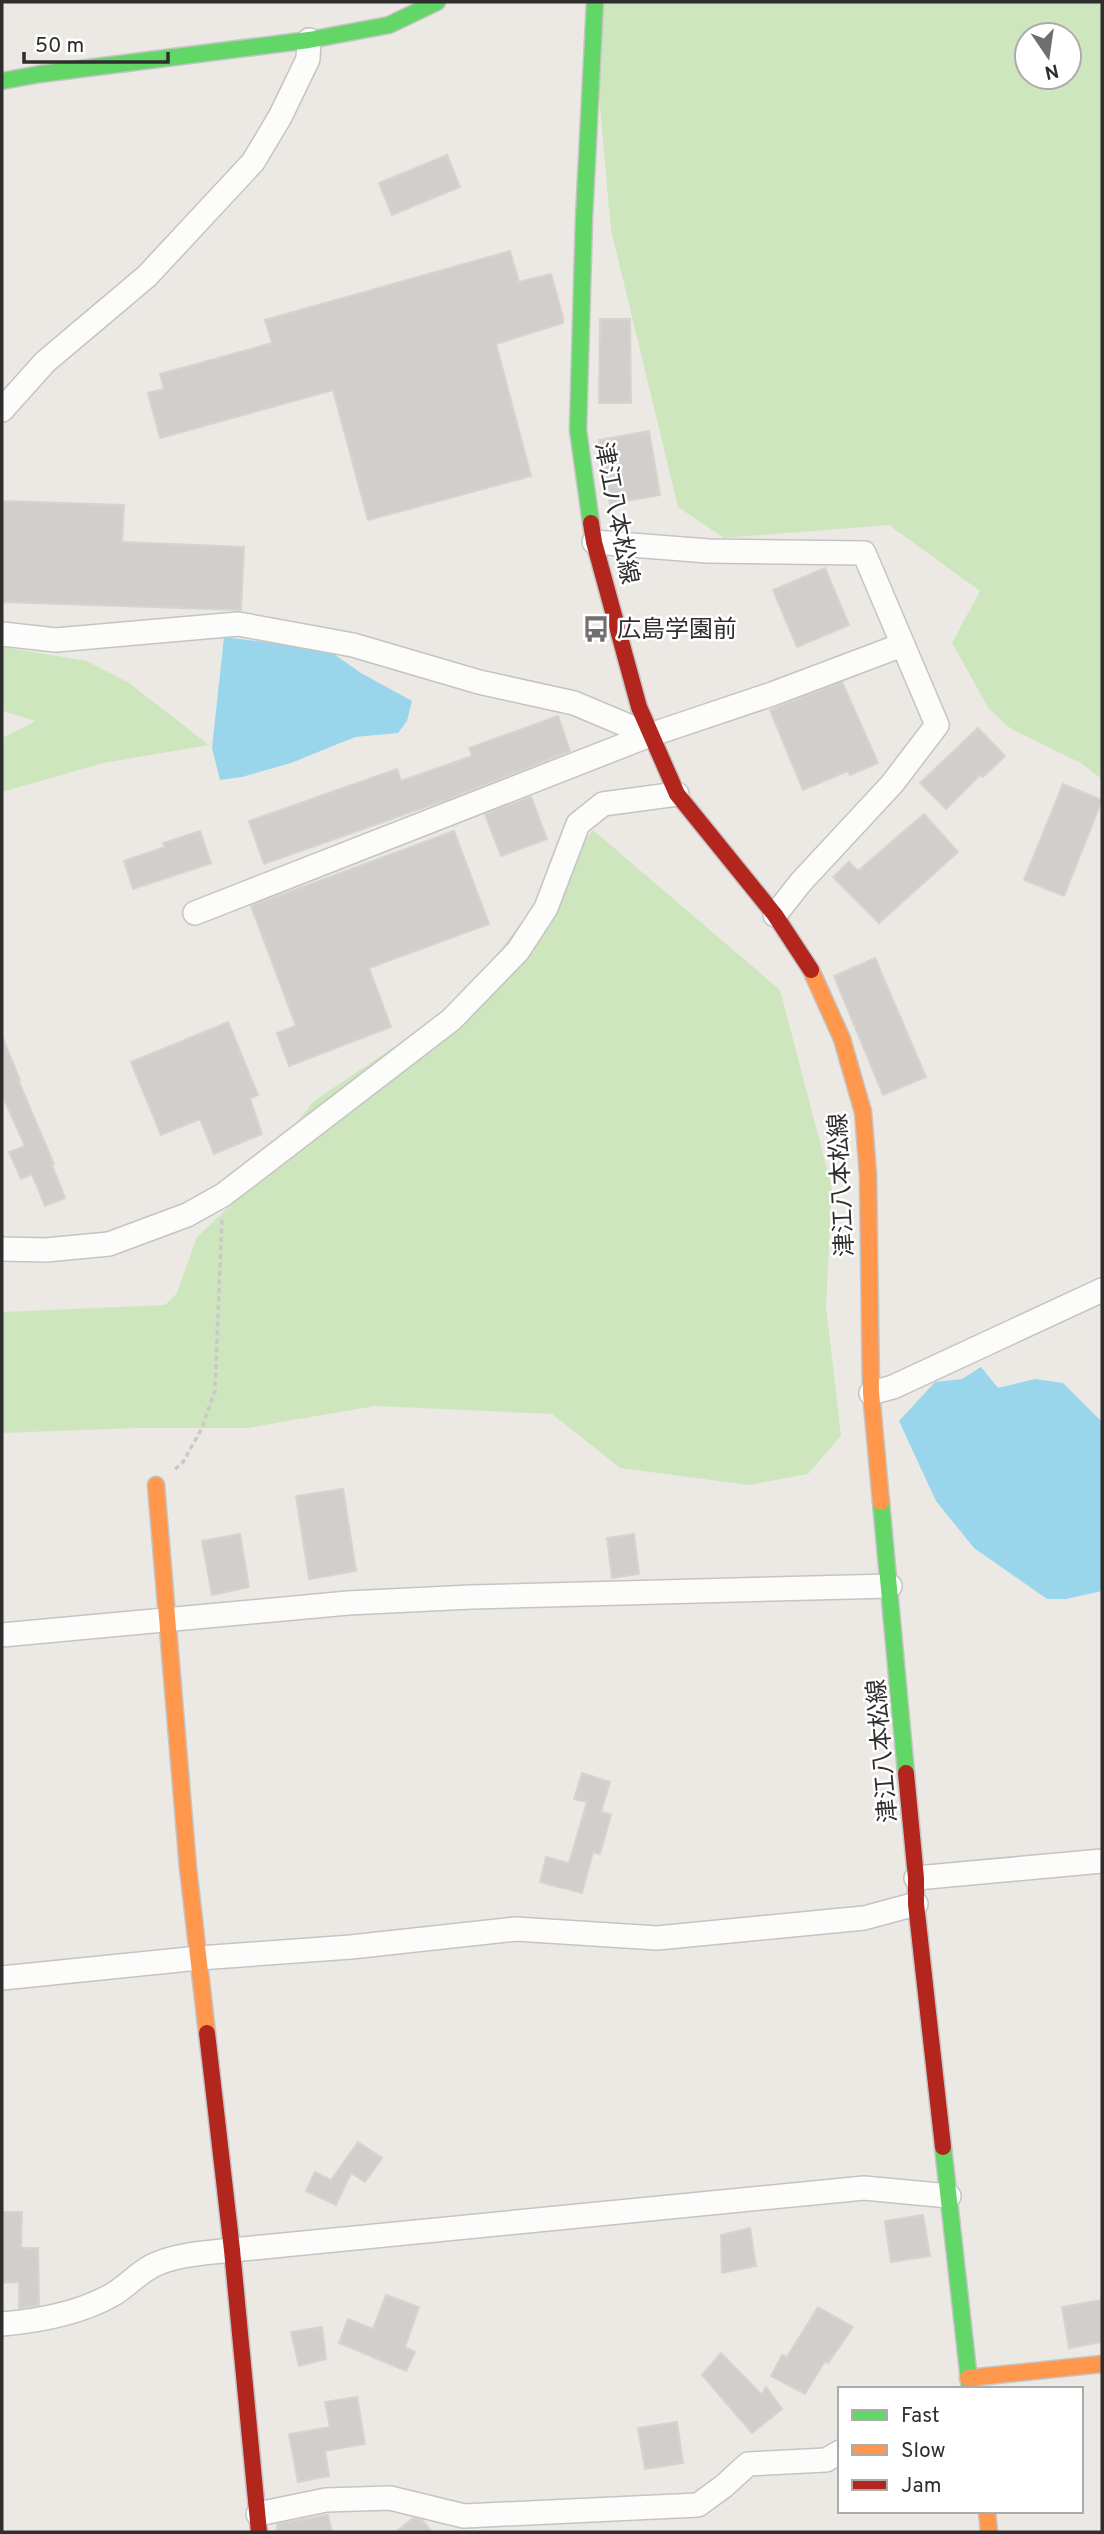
<svg xmlns="http://www.w3.org/2000/svg" width="1104" height="2534" font-family="Overpass,'Noto Sans JP',sans-serif">
	<rect width="100%" height="100%" fill="#ece8e4"/>
	<!-- green -->
	<path fill="#cee6be" fill-rule="evenodd" d="M 605,2 L 1102,2 L 1102,779 L 1081,763 L 1011,729 L 989,709 L 952,643 L 980,591 L 889,525 L 724,538 L 678,507 L 611,230 L 596,62 ZM 1027,35 L 1069,35 L 1069,77 L 1027,77 Z
		M 2,647 L 87,661 L 129,683 L 209,745 L 103,763 L 2,792 L 2,738 L 36,721 L 2,711 Z
		M 593,830 L 780,990 L 832,1188 L 826,1306 L 841,1436 L 808,1474 L 749,1485 L 620,1468 L 552,1414 L 375,1406 L 247,1428 L 137,1428 L 2,1433 L 2,1312 L 165,1305 L 177,1293 L 197,1237 L 234,1202 L 314,1101 L 458,1004 Z"/>
	<!-- water -->
	<path fill="#99d6ec" d="M 224,637 L 328,650 L 361,673 L 412,701 L 407,721 L 398,733 L 355,737 L 291,763 L 242,777 L 220,780 L 212,748 Z
		M 981,1367 L 998,1388 L 1035,1379 L 1063,1383 L 1102,1422 L 1102,1591 L 1066,1599 L 1047,1599 L 974,1548 L 936,1501 L 899,1421 L 935,1382 L 962,1379 Z"/>
	<!-- building -->
	<path fill="#d1cecb" stroke="#d7d4d0" stroke-width="2" d="M 447,155 L 460,187 L 392,215 L 379,183 Z
		M 510,251 L 519,282 L 551,274 L 563,317 L 563,323 L 496,344 L 531,476 L 368,520 L 333,390 L 160,438 L 148,393 L 164,389 L 160,374 L 272,343 L 265,320 Z
		M 600,319 L 630,319 L 631,403 L 599,403 Z
		M 649,431 L 660,495 L 610,504 L 599,440 Z
		M 2,501 L 124,505 L 122,542 L 244,547 L 241,610 L 2,602 Z
		M 825,568 L 849,625 L 797,647 L 773,590 Z
		M 842,682 L 878,763 L 850,775 L 848,771 L 803,790 L 770,710 Z
		M 558,716 L 570,751 L 445,800 L 264,864 L 249,821 L 397,769 L 401,781 L 472,756 L 469,748 Z
		M 978,728 L 1005,756 L 983,777 L 980,775 L 946,809 L 920,783 Z
		M 1063,784 L 1102,800 L 1064,896 L 1024,880 Z
		M 531,797 L 547,839 L 501,856 L 485,814 Z
		M 924,814 L 958,852 L 879,923 L 833,877 L 849,862 L 858,871 Z
		M 200,831 L 211,863 L 133,889 L 124,861 L 165,847 L 163,843 Z
		M 454,831 L 489,924 L 369,968 L 391,1027 L 289,1066 L 277,1033 L 296,1026 L 251,906 Z
		M 875,958 L 926,1077 L 883,1095 L 834,976 Z
		M 228,1022 L 258,1095 L 250,1099 L 262,1134 L 214,1154 L 200,1119 L 161,1135 L 131,1062 Z
		M 2,1036 L 20,1080 L 18,1080 L 54,1164 L 52,1165 L 65,1198 L 45,1206 L 32,1174 L 21,1179 L 9,1152 L 25,1146 L 2,1095 Z
		M 343,1489 L 356,1571 L 309,1579 L 296,1496 Z
		M 240,1534 L 249,1587 L 212,1595 L 202,1541 Z
		M 634,1534 L 639,1574 L 612,1578 L 607,1538 Z
		M 582,1773 L 610,1782 L 601,1812 L 611,1815 L 600,1854 L 593,1852 L 582,1893 L 540,1882 L 546,1857 L 569,1863 L 587,1802 L 574,1799 Z
		M 358,2142 L 382,2158 L 365,2182 L 351,2173 L 336,2205 L 306,2191 L 315,2172 L 331,2180 Z
		M 2,2212 L 22,2212 L 21,2248 L 38,2248 L 39,2305 L 19,2308 L 19,2282 L 2,2283 Z
		M 923,2215 L 930,2256 L 891,2262 L 885,2221 Z
		M 750,2228 L 756,2266 L 722,2273 L 721,2235 Z
		M 386,2295 L 419,2307 L 405,2347 L 415,2352 L 406,2371 L 339,2343 L 348,2319 L 373,2329 Z
		M 1101,2300 L 1102,2342 L 1069,2348 L 1062,2307 Z
		M 818,2307 L 853,2327 L 828,2363 L 825,2361 L 805,2394 L 771,2376 L 782,2355 L 787,2357 Z
		M 322,2327 L 326,2359 L 299,2366 L 291,2332 Z
		M 721,2353 L 762,2395 L 766,2387 L 782,2409 L 752,2433 L 702,2375 Z
		M 357,2397 L 365,2444 L 325,2451 L 329,2476 L 298,2482 L 289,2434 L 330,2427 L 325,2402 Z
		M 677,2422 L 683,2463 L 645,2469 L 638,2428 Z
		M 328,2515 L 332,2532 L 277,2532 L 277,2524 Z
		M 413,2518 L 422,2520 L 432,2532 L 396,2532 Z"/>
	<g fill="none" stroke-linecap="round" stroke-linejoin="round">
		<defs>
			<path id="street" d="M 2,410 L 45,362 L 147,276 L 253,162 L 280,117 L 308,59 L 309,40
				M 594,542 L 708,551 L 864,553 L 937,725 L 892,784 L 801,882 L 775,915
				M 2,634 L 56,640 L 238,624 L 353,645 L 479,682 L 574,703 L 650,735
				M 195,913 L 650,735 L 772,694 L 902,645
				M 2,1249 L 46,1250 L 109,1244 L 187,1215 L 223,1195 L 451,1020 L 518,951 L 546,908 L 578,824 L 603,804 L 677,794
				M 871,1393 L 893,1387 L 1102,1290
				M 2,1635 L 348,1603 L 471,1597 L 890,1586
				M 916,1878 L 1102,1861
				M 2,1978 L 199,1958 L 351,1947 L 516,1929 L 657,1938 L 864,1918 L 916,1904
				M 2,2324 C 38,2321 80,2313 112,2295 C 126,2287 137,2274 152,2266 C 175,2254 207,2253 232,2250 L 864,2188 L 949,2196
				M 258,2514 L 326,2500 L 390,2498 L 464,2516 L 698,2505 L 724,2486 L 748,2464 L 826,2460 L 840,2452"/>
			<path id="fast" d="M 2,81 L 40,74 L 309,40 L 389,25 L 437,2
				M 591,523 L 578,430 L 584,218 L 595,2
				M 881,1502 L 906,1773
				M 943,2147 L 970,2389"/>
			<path id="slow" d="M 811,970 L 842,1039 L 863,1112 L 868,1174 L 871,1393 L 881,1502
				M 156,1485 L 188,1868 L 207,2033
				M 968,2378 L 1102,2364
				M 987,2511 L 989,2532"/>
			<path id="jam" d="M 591,523 L 594,542 L 639,707 L 677,794 L 775,915 L 811,970
				M 906,1773 L 916,1878 L 916,1904 L 943,2147
				M 207,2033 L 232,2250 L 259,2532"/>
		</defs>
		<!-- street casing -->
		<use href="#street" stroke="#c5c4c5" stroke-width="26"/>
		<!-- fast casing -->
		<use href="#fast" stroke="#c5c4c5" stroke-width="19"/>
		<!-- slow casing -->
		<use href="#slow" stroke="#c5c4c5" stroke-width="19"/>
		<!-- jam casing -->
		<use href="#jam" stroke="#c5c4c5" stroke-width="19"/>
		<!-- path -->
		<path stroke="#c9c9c8" stroke-width="3.5" stroke-dasharray="5 3.5" stroke-linecap="butt" d="M 175,1469 L 183,1462 L 202,1428 L 215,1390 L 222,1218"/>
		<!-- street -->
		<use href="#street" stroke="#fcfcfb" stroke-width="23"/>
		<!-- fast -->
		<use href="#fast" stroke="#63d668" stroke-width="16"/>
		<!-- slow -->
		<use href="#slow" stroke="#ff974d" stroke-width="16"/>
		<!-- jam -->
		<use href="#jam" stroke="#b3261e" stroke-width="16"/>
	</g>
	<!-- icons -->
	<defs>
		<symbol id="bus-bare" viewBox="-9 -9 18 18"><path d="M-5-6H5V4H4V6H2V4H-2V6H-4V4H-5ZM-3.5-4V0h7V-4ZM-3.5 1.2v1.5H-2V1.2ZM2 1.2v1.5H3.5V1.2Z" fill="#706f6e" stroke="#fff" stroke-width="2.5" paint-order="stroke"/></symbol>
	</defs>
	<g fill-rule="evenodd">
		<use href="#bus-bare" x="577" y="610" width="38" height="38"/>
	</g>
	<g text-anchor="middle" stroke-width="5" stroke-linejoin="round" paint-order="stroke">
		<!-- street labels -->
		<g font-size="24" fill="#2e2e2e" stroke="#fff">
			<text transform="translate(617 513) rotate(79)" y="8">津江八本松線</text>
			<text transform="translate(841 1185) rotate(-93)" y="8">津江八本松線</text>
			<text transform="translate(882 1751) rotate(-95)" y="8">津江八本松線</text>
		</g>
		<!-- poi labels -->
		<g font-size="24" fill="#2e2e2e" stroke="#fff" text-anchor="start">
			<text x="617" y="637">広島学園前</text>
		</g>
	</g>
	<!-- border -->
	<rect width="1104" height="2534" fill="none" stroke="#2e2e2e" stroke-width="7"/>
	<!-- legend -->
	<rect x="838" y="2387" width="245" height="126" fill="#ffffff" stroke="#ababab" stroke-width="2"/>
	<rect x="852" y="2410" width="35" height="10" fill="#63d668" stroke="#ababab" stroke-width="2"/>
	<text x="901" y="2422" font-size="21" fill="#2e2e2e">Fast</text>
	<rect x="852" y="2445" width="35" height="10" fill="#ff974d" stroke="#ababab" stroke-width="2"/>
	<text x="901" y="2457" font-size="21" fill="#2e2e2e">Slow</text>
	<rect x="852" y="2480" width="35" height="10" fill="#b3261e" stroke="#ababab" stroke-width="2"/>
	<text x="901" y="2492" font-size="21" fill="#2e2e2e">Jam</text>
	<!-- north arrow -->
	<g transform="translate(1048 56) rotate(167)"><circle r="33" fill="#ffffff" stroke="#ababab" stroke-width="2"/>
	<path d="M0-5L12 26L0 18L-12 26Z" fill="#706f6e"/>
	<text y="-10" font-size="19" font-weight="bold" text-anchor="middle" fill="#2e2e2e">N</text>
	</g>
	<!-- scale -->
	<path d="M24 52v10h144v-10" fill="none" stroke="#2e2e2e" stroke-width="3.5"/>
	<text x="35" y="52" font-size="21" fill="#2e2e2e" stroke="#ffffff" stroke-width="5" paint-order="stroke">50 m</text>
</svg>
